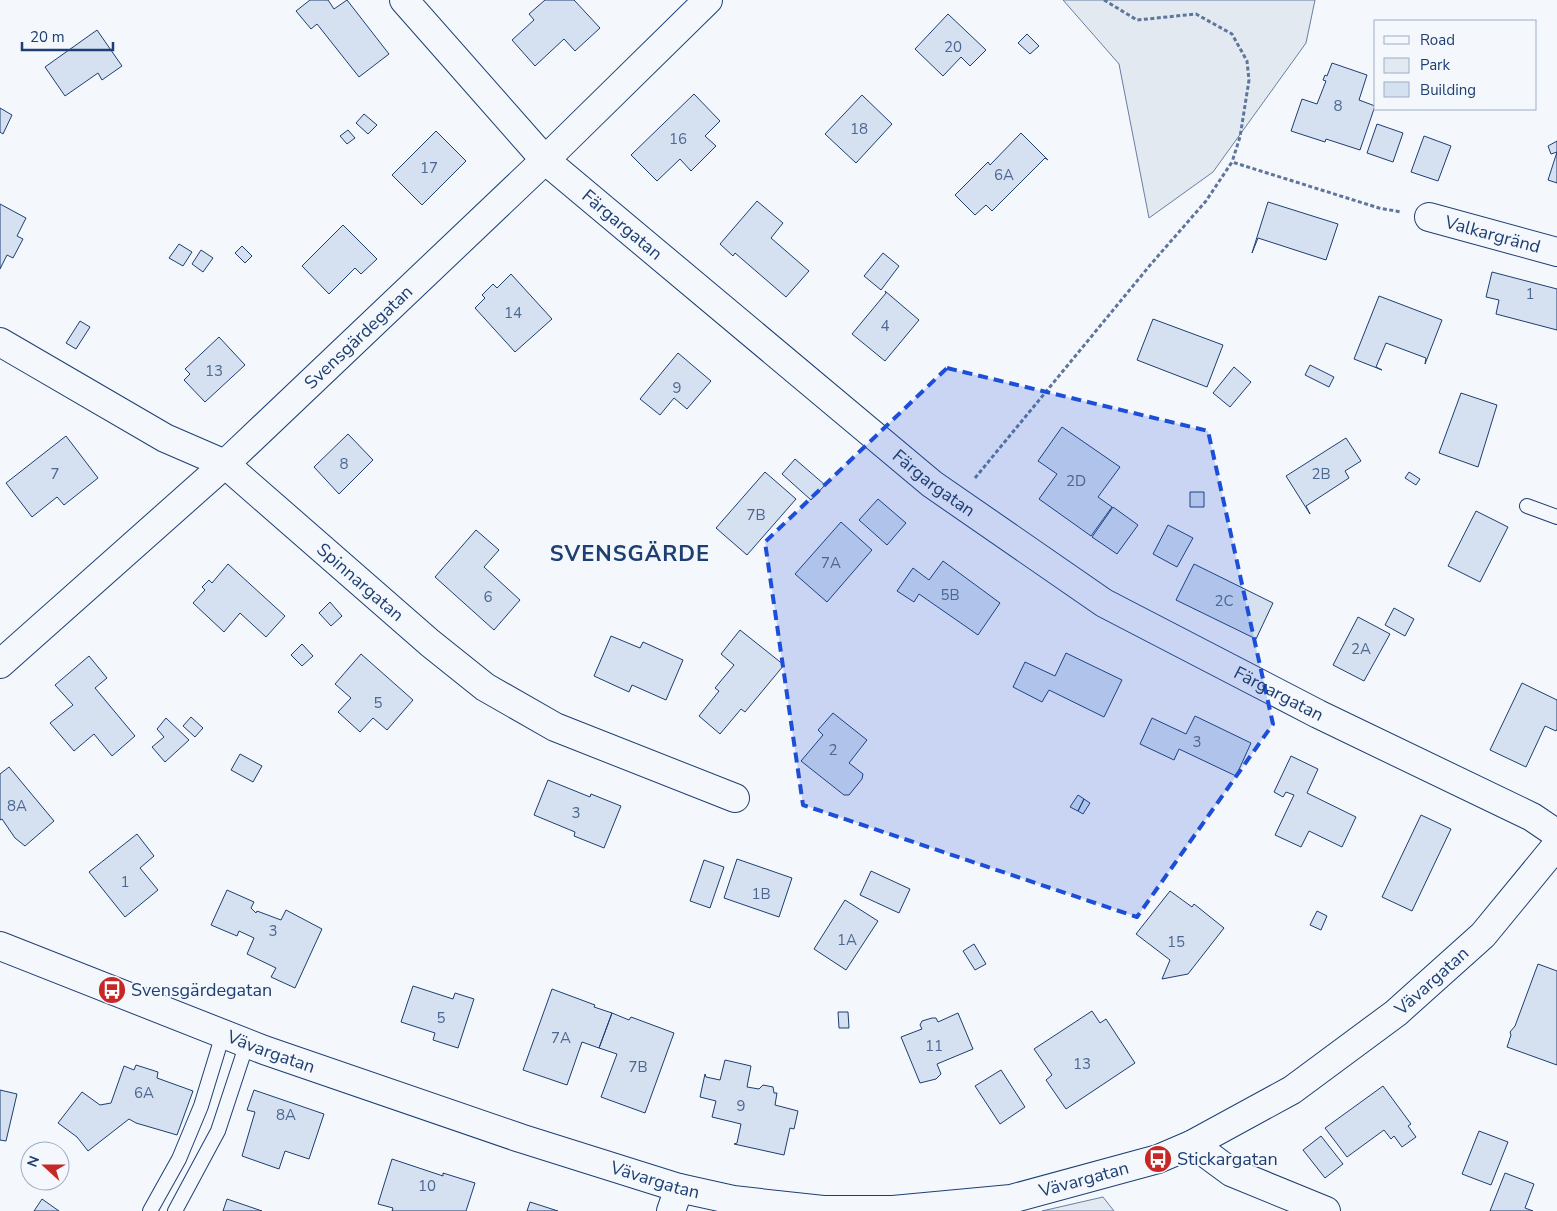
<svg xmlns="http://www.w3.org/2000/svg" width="1557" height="1211" font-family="'Nunito Sans',sans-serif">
	<rect width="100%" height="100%" fill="#f4f7fb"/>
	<!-- green -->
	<path fill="#e3e9f0" stroke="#687fa3" d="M 1063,0 L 1315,0 L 1306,43 L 1213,172 L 1149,218 L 1119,64 Z
		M 1103,1197 L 1114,1211 L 1042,1211 Z"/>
	<!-- building -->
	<path fill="#d5e0f0" stroke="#1d3f73" d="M 310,0 L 328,0 L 334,9 L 347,0 L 389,54 L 359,77 L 317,24 L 311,29 L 296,11 Z
		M 545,0 L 574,0 L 600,28 L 575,51 L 564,39 L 535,66 L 512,40 L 534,20 L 529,14 Z
		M 948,14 L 986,50 L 970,66 L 961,57 L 943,76 L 915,49 Z
		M 97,30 L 122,66 L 102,80 L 98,73 L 65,96 L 45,67 Z
		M 1027,34 L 1039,46 L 1030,54 L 1018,43 Z
		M 1332,63 L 1367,75 L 1359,100 L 1375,106 L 1360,150 L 1326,139 L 1325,142 L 1291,131 L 1302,99 L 1317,104 L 1326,81 L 1323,80 L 1325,75 L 1327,76 Z
		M 694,94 L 720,121 L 705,136 L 716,146 L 691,171 L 680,159 L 657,181 L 631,155 Z
		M 862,95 L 892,124 L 856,163 L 825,134 Z
		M 0,108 L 12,115 L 3,134 L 0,132 Z
		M 364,114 L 377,125 L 368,134 L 356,123 Z
		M 1377,124 L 1403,133 L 1393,162 L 1367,153 Z
		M 348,130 L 355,138 L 347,144 L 340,136 Z
		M 436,131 L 466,161 L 422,205 L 392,175 Z
		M 1021,133 L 1048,160 L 1045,158 L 992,211 L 986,205 L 975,215 L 955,195 L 988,162 L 990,165 Z
		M 1424,136 L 1451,146 L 1438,181 L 1411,172 Z
		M 1557,141 L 1557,152 L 1551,154 L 1548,146 Z
		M 1557,152 L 1557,183 L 1548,180 Z
		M 757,201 L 783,223 L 771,238 L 809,271 L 786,297 L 735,253 L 733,256 L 720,244 Z
		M 1268,202 L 1338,224 L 1326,260 L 1258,238 L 1252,253 Z
		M 0,204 L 26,218 L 17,236 L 23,239 L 13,258 L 7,255 L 0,269 Z
		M 343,225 L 377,259 L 361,274 L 355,268 L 329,294 L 302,266 Z
		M 179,244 L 192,252 L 183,266 L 169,258 Z
		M 242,246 L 252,256 L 245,263 L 235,253 Z
		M 201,250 L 213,258 L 203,272 L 192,264 Z
		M 883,253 L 899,266 L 881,290 L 864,276 Z
		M 1492,272 L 1557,289 L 1557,330 L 1496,314 L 1499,300 L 1486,297 Z
		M 511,274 L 552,319 L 515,352 L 475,308 L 485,298 L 482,295 L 493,284 L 497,288 Z
		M 885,291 L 919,320 L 885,361 L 852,334 L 886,293 Z
		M 1379,296 L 1442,320 L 1425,364 L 1426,358 L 1386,343 L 1376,367 L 1382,370 L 1354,359 Z
		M 1153,319 L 1223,345 L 1207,387 L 1137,360 Z
		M 80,321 L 90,327 L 76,349 L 66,343 Z
		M 219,337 L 245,365 L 205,402 L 184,380 L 190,374 L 185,369 Z
		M 678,353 L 711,381 L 687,409 L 674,398 L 660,415 L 640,399 Z
		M 1310,365 L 1334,377 L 1329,387 L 1305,375 Z
		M 1234,367 L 1251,382 L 1230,407 L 1213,393 Z
		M 1461,393 L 1497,405 L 1478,467 L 1439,453 Z
		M 1062,427 L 1120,467 L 1098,497 L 1112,507 L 1091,536 L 1039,499 L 1057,474 L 1038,461 Z
		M 348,434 L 373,460 L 339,494 L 314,467 Z
		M 66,436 L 98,478 L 64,505 L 57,497 L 32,517 L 6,483 Z
		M 1346,438 L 1361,461 L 1345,471 L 1349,478 L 1306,506 L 1310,514 L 1286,476 Z
		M 795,459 L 825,485 L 811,500 L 782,474 Z
		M 765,472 L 796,499 L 747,555 L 716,528 Z
		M 1409,472 L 1420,479 L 1416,485 L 1405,478 Z
		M 1190,492 L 1204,492 L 1204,507 L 1190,507 Z
		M 878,499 L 906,523 L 887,545 L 859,520 Z
		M 1113,507 L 1138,525 L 1117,554 L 1092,537 Z
		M 1476,511 L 1508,527 L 1480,582 L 1448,566 Z
		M 841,522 L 872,550 L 827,602 L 795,574 Z
		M 1168,525 L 1193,538 L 1177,567 L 1153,554 Z
		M 476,530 L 499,550 L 484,567 L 520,600 L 494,630 L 435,577 Z
		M 943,561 L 1000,603 L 978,635 L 919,594 L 914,602 L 897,591 L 913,568 L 929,580 Z
		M 228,564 L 285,616 L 266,637 L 240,613 L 224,632 L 193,603 L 205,590 L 202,587 L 209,580 L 212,583 Z
		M 1194,564 L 1273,603 L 1256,639 L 1176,600 Z
		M 330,602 L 342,616 L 331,626 L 319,613 Z
		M 1394,608 L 1414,619 L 1405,636 L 1385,625 Z
		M 1358,617 L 1390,634 L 1364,681 L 1333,665 Z
		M 740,630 L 784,665 L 745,712 L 741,709 L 720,734 L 699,716 L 719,691 L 715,688 L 734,665 L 721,654 Z
		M 611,636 L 640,648 L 643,642 L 683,660 L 666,700 L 632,685 L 629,692 L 594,676 Z
		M 302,644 L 313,656 L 302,666 L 291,655 Z
		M 1066,653 L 1122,680 L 1104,717 L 1049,690 L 1042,702 L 1013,687 L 1025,662 L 1055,676 Z
		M 361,654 L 413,700 L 387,730 L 373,718 L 360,732 L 338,712 L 351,698 L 335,684 Z
		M 89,656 L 107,678 L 95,688 L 135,736 L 112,756 L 94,734 L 74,751 L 50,723 L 73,705 L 55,685 Z
		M 1522,683 L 1557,700 L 1557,729 L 1556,731 L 1545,726 L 1526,767 L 1490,750 Z
		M 833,713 L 867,740 L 849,763 L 863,774 L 862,779 L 849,795 L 844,795 L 801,761 L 823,735 L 818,730 Z
		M 1195,716 L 1251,743 L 1236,776 L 1179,749 L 1174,760 L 1140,744 L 1152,718 L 1186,734 Z
		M 191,717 L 203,728 L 195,737 L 183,726 Z
		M 166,718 L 189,740 L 165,762 L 152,747 L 164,737 L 157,729 Z
		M 240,754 L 262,766 L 253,782 L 231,770 Z
		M 1291,756 L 1318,769 L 1307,793 L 1356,817 L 1342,847 L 1309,831 L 1301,847 L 1275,835 L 1294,795 L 1286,792 L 1283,797 L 1274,792 Z
		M 9,767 L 54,821 L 25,846 L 15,838 L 2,819 L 0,820 L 0,774 Z
		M 548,780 L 590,797 L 591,794 L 621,806 L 604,848 L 574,836 L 575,832 L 534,815 Z
		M 1078,795 L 1084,799 L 1078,811 L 1070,807 Z
		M 1084,799 L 1090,803 L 1083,814 L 1078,811 Z
		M 1421,815 L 1451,829 L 1412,911 L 1382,897 Z
		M 137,834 L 154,856 L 140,868 L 158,890 L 125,917 L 89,872 Z
		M 737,859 L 792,878 L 779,917 L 724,898 Z
		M 704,860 L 724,867 L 710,908 L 690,901 Z
		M 871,871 L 910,889 L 899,913 L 860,895 Z
		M 227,890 L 254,902 L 251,908 L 256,913 L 257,911 L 281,920 L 286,910 L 322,929 L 295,988 L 271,977 L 276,968 L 247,954 L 254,938 L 239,931 L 237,936 L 211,925 Z
		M 1170,891 L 1192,907 L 1194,904 L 1224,928 L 1188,974 L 1162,979 L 1170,960 L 1136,934 Z
		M 845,900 L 878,921 L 846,970 L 814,949 Z
		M 1317,911 L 1327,916 L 1321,930 L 1310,925 Z
		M 974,944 L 986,964 L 975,970 L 963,951 Z
		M 1538,964 L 1557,971 L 1557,1065 L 1507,1047 L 1511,1035 L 1510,1032 L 1515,1026 Z
		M 413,986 L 453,999 L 455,993 L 474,999 L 458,1048 L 433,1040 L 435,1033 L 401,1022 Z
		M 552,989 L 595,1005 L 594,1007 L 612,1013 L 599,1048 L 582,1042 L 567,1085 L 523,1070 Z
		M 1092,1011 L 1100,1023 L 1106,1019 L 1135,1063 L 1066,1109 L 1046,1080 L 1052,1075 L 1034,1049 Z
		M 838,1012 L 848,1012 L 849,1028 L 839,1028 Z
		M 612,1013 L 629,1020 L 631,1017 L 674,1033 L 645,1113 L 601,1097 L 617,1054 L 599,1048 Z
		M 958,1013 L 973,1049 L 937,1064 L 941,1074 L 936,1079 L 920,1083 L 901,1037 L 922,1029 L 920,1025 L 922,1021 L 932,1018 L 936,1018 L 938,1022 Z
		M 725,1060 L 751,1066 L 747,1087 L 759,1089 L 763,1085 L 773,1087 L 774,1093 L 777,1093 L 775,1105 L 798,1111 L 794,1129 L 790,1128 L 784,1155 L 734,1144 L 737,1143 L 741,1124 L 712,1117 L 716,1101 L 700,1097 L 705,1074 L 706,1077 L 720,1080 Z
		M 136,1065 L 158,1072 L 157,1078 L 193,1091 L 177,1135 L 136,1123 L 129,1119 L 88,1151 L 77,1137 L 58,1123 L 82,1092 L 100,1105 L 111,1103 L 124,1066 L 134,1070 Z
		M 1001,1070 L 1025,1107 L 1000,1124 L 975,1086 Z
		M 1383,1086 L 1411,1124 L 1408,1126 L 1416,1137 L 1402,1147 L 1394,1136 L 1391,1139 L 1384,1130 L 1347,1157 L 1325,1128 Z
		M 0,1090 L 17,1094 L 6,1141 L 0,1140 Z
		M 254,1090 L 324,1114 L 309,1159 L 285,1151 L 279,1169 L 242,1156 L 255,1112 L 247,1110 Z
		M 1479,1131 L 1508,1142 L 1491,1185 L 1462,1174 Z
		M 1321,1136 L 1343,1164 L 1325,1178 L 1303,1150 Z
		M 392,1159 L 443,1176 L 443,1173 L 475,1183 L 466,1211 L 392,1211 L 393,1208 L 378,1204 Z
		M 1505,1173 L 1534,1184 L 1525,1208 L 1533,1211 L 1490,1211 Z
		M 42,1199 L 59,1211 L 34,1211 Z
		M 227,1199 L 262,1211 L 223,1211 Z
		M 530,1202 L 558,1211 L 527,1211 Z"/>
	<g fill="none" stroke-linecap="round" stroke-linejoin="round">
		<defs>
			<path id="service" d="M 1527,506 L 1557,517
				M 150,1211 L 179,1159 L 201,1106 L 223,1034
				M 175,1211 L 218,1131 L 247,1043"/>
			<g id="minor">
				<path id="s1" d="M 404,0 L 545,160 L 932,484 L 1104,603 L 1318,714 L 1532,817 L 1557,834"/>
				<path id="s2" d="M 1429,217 L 1557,252"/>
				<path id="s3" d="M 0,342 L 165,438 L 225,464 L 430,643 L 485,687 L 555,727 L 735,798"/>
				<path id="s4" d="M 0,664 L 225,464 L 545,160 L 708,0"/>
				<path id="s5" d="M 0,946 L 264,1050 L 520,1138 L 679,1188 L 733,1200 L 823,1210 L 893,1210 L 1011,1199 L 1158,1159 L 1193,1144 L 1292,1090 L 1396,1013 L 1483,935 L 1557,845"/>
				<path d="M 1193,1144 L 1231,1172 L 1326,1211"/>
				<path d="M 671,1211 L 679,1188"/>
			</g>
		</defs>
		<!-- service casing -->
		<use href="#service" stroke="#1d3f73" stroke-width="16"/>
		<!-- minor casing -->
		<use href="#minor" stroke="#1d3f73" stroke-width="30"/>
		<!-- path -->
		<path stroke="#5e769c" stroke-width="3" stroke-dasharray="4 2.5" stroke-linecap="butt" d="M 1104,0 L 1137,20 L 1196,14 L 1232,34 L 1247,61 L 1249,80 L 1240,137 L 1232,162
			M 975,478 L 1151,264 L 1206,201 L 1232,162 L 1379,208 L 1401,212"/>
		<!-- service -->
		<use href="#service" stroke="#f4f7fb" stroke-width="14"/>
		<!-- minor -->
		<use href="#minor" stroke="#f4f7fb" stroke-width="28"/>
	</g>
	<!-- marked area -->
	<path fill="#1d4ed8" fill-opacity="0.2" stroke="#1d4ed8" stroke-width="4" stroke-dasharray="10 6" stroke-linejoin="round" d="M 947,368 L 1208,431 L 1273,724 L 1137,917 L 803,805 L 765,542 Z"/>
	<!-- icons -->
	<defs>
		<symbol id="bus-disc" viewBox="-11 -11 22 22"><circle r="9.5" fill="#c62828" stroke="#f4f7fb"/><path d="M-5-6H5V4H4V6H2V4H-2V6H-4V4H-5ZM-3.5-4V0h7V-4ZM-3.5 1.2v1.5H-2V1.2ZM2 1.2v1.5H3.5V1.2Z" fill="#fff"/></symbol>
	</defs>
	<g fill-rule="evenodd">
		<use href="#bus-disc" x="96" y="974" width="32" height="32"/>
		<use href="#bus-disc" x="1142" y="1143" width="32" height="32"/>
	</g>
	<g text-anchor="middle" stroke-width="4" stroke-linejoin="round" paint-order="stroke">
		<!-- number labels -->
		<g font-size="15" fill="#4b6792">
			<text x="953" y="52">20</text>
			<text x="1338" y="111">8</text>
			<text x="859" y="134">18</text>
			<text x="678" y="144">16</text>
			<text x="429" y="173">17</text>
			<text x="1004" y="180">6A</text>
			<text x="1530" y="299">1</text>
			<text x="513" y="318">14</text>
			<text x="885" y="331">4</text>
			<text x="214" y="376">13</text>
			<text x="677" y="393">9</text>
			<text x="344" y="469">8</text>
			<text x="55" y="479">7</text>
			<text x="1321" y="479">2B</text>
			<text x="1076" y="486">2D</text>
			<text x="756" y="520">7B</text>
			<text x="831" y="568">7A</text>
			<text x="950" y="600">5B</text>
			<text x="488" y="602">6</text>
			<text x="1224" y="606">2C</text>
			<text x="1361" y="654">2A</text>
			<text x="378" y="708">5</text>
			<text x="1197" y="747">3</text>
			<text x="833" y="755">2</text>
			<text x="17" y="811">8A</text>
			<text x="576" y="818">3</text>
			<text x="125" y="887">1</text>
			<text x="761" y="899">1B</text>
			<text x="273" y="936">3</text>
			<text x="847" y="945">1A</text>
			<text x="1176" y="947">15</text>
			<text x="441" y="1023">5</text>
			<text x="561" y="1043">7A</text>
			<text x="934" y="1051">11</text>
			<text x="1082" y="1069">13</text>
			<text x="638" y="1072">7B</text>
			<text x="144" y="1098">6A</text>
			<text x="741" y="1111">9</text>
			<text x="286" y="1120">8A</text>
			<text x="427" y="1191">10</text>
		</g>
		<!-- street labels -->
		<g font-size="18" fill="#1d3f73" stroke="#f4f7fb">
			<text dy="6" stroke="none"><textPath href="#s1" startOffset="314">Färgargatan</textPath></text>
			<text dy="6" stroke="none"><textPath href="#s2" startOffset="66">Valkargränd</textPath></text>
			<text dy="6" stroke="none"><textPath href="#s4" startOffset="485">Svensgärdegatan</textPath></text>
			<text dy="6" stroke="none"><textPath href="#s1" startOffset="719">Färgargatan</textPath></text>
			<text dy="6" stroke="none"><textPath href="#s3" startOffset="436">Spinnargatan</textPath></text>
			<text dy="6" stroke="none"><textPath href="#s1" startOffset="1124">Färgargatan</textPath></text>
			<text dy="6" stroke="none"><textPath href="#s5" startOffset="1536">Vävargatan</textPath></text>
			<text dy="6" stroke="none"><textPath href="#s5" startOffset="291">Vävargatan</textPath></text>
			<text dy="6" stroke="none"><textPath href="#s5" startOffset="696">Vävargatan</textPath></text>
			<text dy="6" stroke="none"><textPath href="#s5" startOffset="1131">Vävargatan</textPath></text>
		</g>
		<!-- poi labels -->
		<g font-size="18" fill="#1d3f73" stroke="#f4f7fb" text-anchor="start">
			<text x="131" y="996">Svensgärdegatan</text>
			<text x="1177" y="1165">Stickargatan</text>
		</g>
		<!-- district labels -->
		<g font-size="22" font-weight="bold" letter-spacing="1" fill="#1d3f73" stroke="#f4f7fb">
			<text x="630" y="561">SVENSGÄRDE</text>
		</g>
	</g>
	<!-- legend -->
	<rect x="1374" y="20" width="162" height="90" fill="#f4f7fb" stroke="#9eadc5"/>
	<rect x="1384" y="36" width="25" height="8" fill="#f4f7fb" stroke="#9eadc5"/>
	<text x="1420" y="45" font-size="15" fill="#1d3f73">Road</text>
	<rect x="1384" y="58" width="25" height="15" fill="#e3e9f0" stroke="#9eadc5"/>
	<text x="1420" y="70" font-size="15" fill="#1d3f73">Park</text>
	<rect x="1384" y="82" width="25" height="15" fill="#d5e0f0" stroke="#9eadc5"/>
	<text x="1420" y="95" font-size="15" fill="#1d3f73">Building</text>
	<!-- north arrow -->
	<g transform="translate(45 1166) rotate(291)"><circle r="24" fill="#f4f7fb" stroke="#9eadc5"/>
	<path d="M0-4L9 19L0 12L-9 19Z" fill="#c62828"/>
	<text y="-8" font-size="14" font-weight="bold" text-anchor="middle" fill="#1d3f73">N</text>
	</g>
	<!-- scale -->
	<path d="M22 42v8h91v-8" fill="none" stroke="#1d3f73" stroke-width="2.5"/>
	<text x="30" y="42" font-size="15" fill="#1d3f73" stroke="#f4f7fb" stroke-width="4" paint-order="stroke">20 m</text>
</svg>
